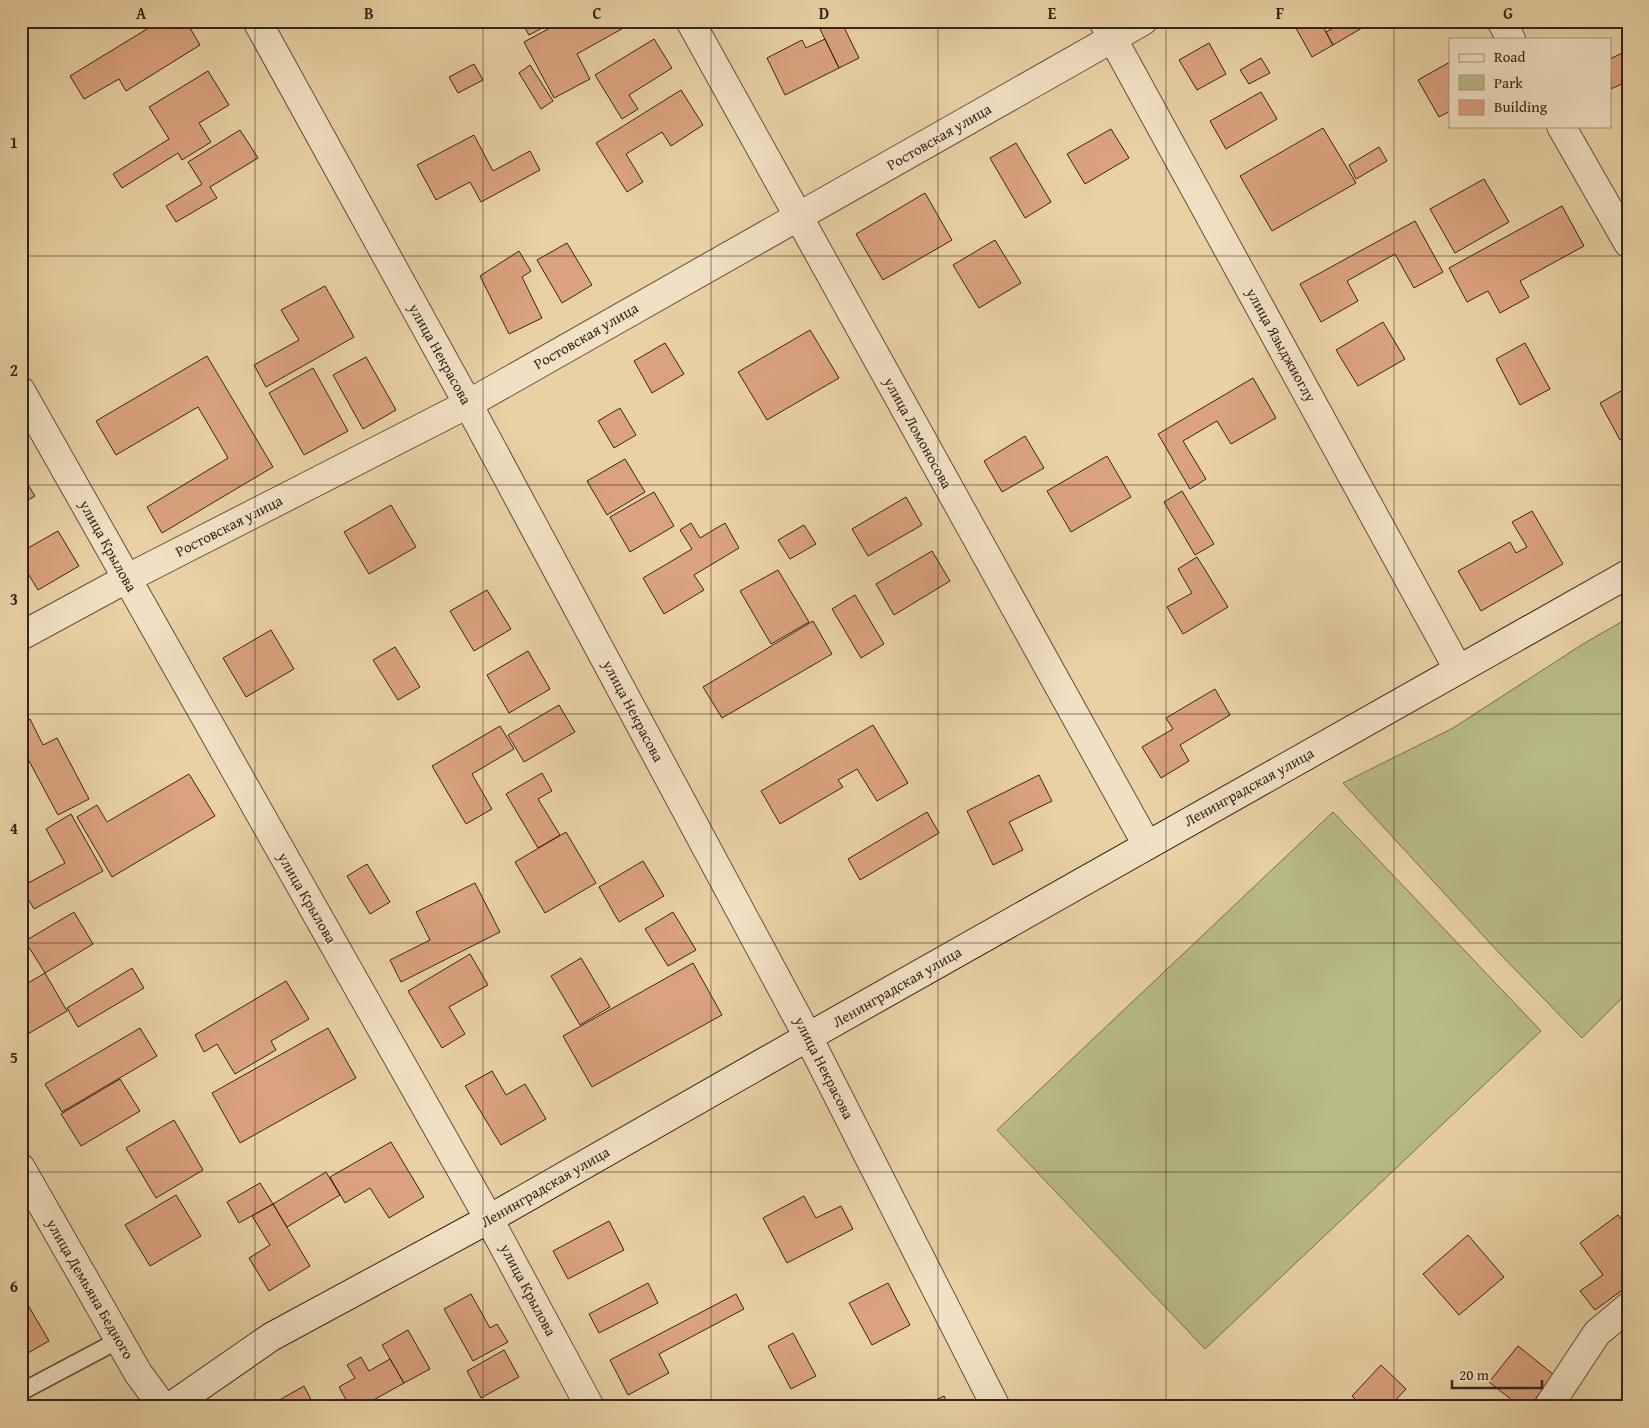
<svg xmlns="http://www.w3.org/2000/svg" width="1649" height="1428" font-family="'Gentium Book Plus',serif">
	<rect width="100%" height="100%" fill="#e9d1a4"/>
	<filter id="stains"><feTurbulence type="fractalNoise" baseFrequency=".004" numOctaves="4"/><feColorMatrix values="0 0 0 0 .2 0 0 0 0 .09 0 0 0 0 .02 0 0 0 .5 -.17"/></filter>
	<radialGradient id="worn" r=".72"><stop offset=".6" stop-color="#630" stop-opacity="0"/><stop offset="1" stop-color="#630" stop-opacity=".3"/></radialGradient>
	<!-- green -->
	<path fill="#b8bb85" stroke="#767052" d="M 1628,618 L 1628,992 L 1582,1038 L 1501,955 L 1343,783 L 1453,728 L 1583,644 Z
		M 1333,812 L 1541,1031 L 1205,1349 L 997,1130 Z"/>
	<!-- building -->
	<path fill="#daa27e" stroke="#34251e" d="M 160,21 L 186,21 L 200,45 L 126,91 L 119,79 L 84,99 L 70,76 Z
		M 521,21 L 556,21 L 529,35 Z
		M 563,21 L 636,21 L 577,54 L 590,79 L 554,98 L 524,42 Z
		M 749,21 L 767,21 L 753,28 Z
		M 816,21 L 841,21 L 859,58 L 839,68 Z
		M 1292,21 L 1320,21 L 1333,45 L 1312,57 Z
		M 1346,21 L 1374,21 L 1333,45 L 1326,32 Z
		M 654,39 L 672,68 L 629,95 L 638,109 L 622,119 L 595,75 Z
		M 825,39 L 839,68 L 785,95 L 767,58 L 802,40 L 806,48 Z
		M 1209,43 L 1226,74 L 1197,90 L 1179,60 Z
		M 1628,50 L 1628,81 L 1611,89 L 1610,59 Z
		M 1261,58 L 1270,73 L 1249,84 L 1240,70 Z
		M 1450,62 L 1450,111 L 1439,117 L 1418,80 Z
		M 474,64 L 483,80 L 458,93 L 449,77 Z
		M 530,65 L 553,101 L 541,109 L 519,73 Z
		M 208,71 L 229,105 L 199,123 L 211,142 L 182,160 L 178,153 L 122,188 L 113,174 L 169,139 L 149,107 Z
		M 681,90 L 703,125 L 671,146 L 662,132 L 626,154 L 643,182 L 627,192 L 596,143 Z
		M 1261,92 L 1277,119 L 1226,149 L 1210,121 Z
		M 1323,128 L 1356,183 L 1272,231 L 1240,176 Z
		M 1111,129 L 1129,158 L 1085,184 L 1067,154 Z
		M 240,130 L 258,158 L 210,187 L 217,198 L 176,222 L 166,206 L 202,184 L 188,162 Z
		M 474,135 L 493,171 L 530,151 L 540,170 L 481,202 L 470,182 L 436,200 L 417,165 Z
		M 1016,143 L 1051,202 L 1025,218 L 990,158 Z
		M 1379,147 L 1387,161 L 1356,179 L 1349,165 Z
		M 1484,179 L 1509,222 L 1455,253 L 1430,209 Z
		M 925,193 L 952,240 L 883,280 L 856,234 Z
		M 1562,206 L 1584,246 L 1520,281 L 1529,297 L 1500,313 L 1488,291 L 1467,302 L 1449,268 Z
		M 1415,221 L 1443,272 L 1414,288 L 1395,254 L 1347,281 L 1358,301 L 1321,322 L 1300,284 Z
		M 995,240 L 1021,283 L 979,308 L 953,265 Z
		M 567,243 L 592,285 L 562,303 L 537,260 Z
		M 519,251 L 531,271 L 522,277 L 542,318 L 509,334 L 480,276 Z
		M 325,286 L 354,337 L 266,387 L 254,365 L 299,340 L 281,310 Z
		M 1383,322 L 1405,359 L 1358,386 L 1336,350 Z
		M 810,330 L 839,378 L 767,420 L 738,372 Z
		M 665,343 L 684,374 L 652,393 L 634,361 Z
		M 1525,343 L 1550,389 L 1520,405 L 1496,359 Z
		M 207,356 L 273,467 L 162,533 L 147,507 L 228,458 L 198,407 L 116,455 L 96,421 Z
		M 366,357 L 396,410 L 363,429 L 333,375 Z
		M 313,368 L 348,431 L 304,455 L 269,393 Z
		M 1253,378 L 1276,418 L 1231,444 L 1217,421 L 1183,441 L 1206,479 L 1190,489 L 1158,434 Z
		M 1628,387 L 1628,435 L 1620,440 L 1600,403 Z
		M 620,408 L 636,435 L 614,448 L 598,421 Z
		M 1025,436 L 1044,468 L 1002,492 L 984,461 Z
		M 1107,456 L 1131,497 L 1071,532 L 1047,491 Z
		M 625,459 L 645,492 L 607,515 L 587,481 Z
		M 21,474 L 35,496 L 21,504 Z
		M 1182,491 L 1214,544 L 1195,555 L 1164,502 Z
		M 654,492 L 674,526 L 630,552 L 610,517 Z
		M 906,497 L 922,525 L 868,556 L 852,529 Z
		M 391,505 L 416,547 L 369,574 L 344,532 Z
		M 1532,511 L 1563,564 L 1481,611 L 1458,571 L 1510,542 L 1516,553 L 1527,547 L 1512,522 Z
		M 691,523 L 700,538 L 725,523 L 739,548 L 694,575 L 704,590 L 664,614 L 643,578 L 692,549 L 680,530 Z
		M 804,525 L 816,544 L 790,559 L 778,540 Z
		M 58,531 L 79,566 L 38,590 L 21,562 L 21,552 Z
		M 932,551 L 950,581 L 894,615 L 876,584 Z
		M 1197,557 L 1228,607 L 1183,634 L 1167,607 L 1192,593 L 1178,569 Z
		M 778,570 L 809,622 L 771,644 L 740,591 Z
		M 487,590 L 511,629 L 474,651 L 450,611 Z
		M 855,595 L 884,644 L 861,658 L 832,609 Z
		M 813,621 L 832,654 L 722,718 L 703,687 Z
		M 271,630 L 294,669 L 246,697 L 223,658 Z
		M 395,647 L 420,687 L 398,700 L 373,660 Z
		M 528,651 L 550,689 L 509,713 L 487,675 Z
		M 1215,689 L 1230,715 L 1180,745 L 1189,761 L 1161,778 L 1142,747 L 1173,729 L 1166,718 Z
		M 559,705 L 575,732 L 524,762 L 508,735 Z
		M 30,719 L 43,745 L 57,738 L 89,799 L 58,815 L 21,746 L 21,724 Z
		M 873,725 L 908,783 L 877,801 L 857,769 L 838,780 L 843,787 L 780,824 L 761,791 Z
		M 500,726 L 514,749 L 472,774 L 492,809 L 466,824 L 432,766 Z
		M 542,773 L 552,791 L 538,799 L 560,835 L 538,848 L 506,794 Z
		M 189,774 L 215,816 L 112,877 L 77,817 L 97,805 L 107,822 Z
		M 1039,775 L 1052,801 L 1009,822 L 1023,850 L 993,865 L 967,811 Z
		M 927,812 L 939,833 L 860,880 L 848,859 Z
		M 71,814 L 103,871 L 34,909 L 21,887 L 65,863 L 46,829 Z
		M 566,832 L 596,883 L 545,913 L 515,862 Z
		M 643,861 L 664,896 L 619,922 L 599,887 Z
		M 367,864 L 390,902 L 370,914 L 347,876 Z
		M 475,883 L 500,932 L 401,982 L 390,960 L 430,940 L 416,912 Z
		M 74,912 L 93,944 L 45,973 L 25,941 Z
		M 673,912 L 696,950 L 668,966 L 645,929 Z
		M 470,954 L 488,985 L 449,1007 L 465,1034 L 442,1048 L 408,991 Z
		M 581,958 L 610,1007 L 580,1025 L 551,976 Z
		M 693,963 L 722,1015 L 592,1087 L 563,1036 Z
		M 132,968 L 144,988 L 78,1027 L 67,1008 Z
		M 45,973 L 67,1011 L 21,1038 L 21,987 Z
		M 286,981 L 309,1019 L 271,1041 L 276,1050 L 235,1074 L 217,1044 L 204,1052 L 195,1035 Z
		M 140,1028 L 157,1056 L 62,1112 L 45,1084 Z
		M 328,1028 L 356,1078 L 240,1143 L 212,1093 Z
		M 492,1071 L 506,1095 L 525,1084 L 546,1119 L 501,1145 L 465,1086 Z
		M 120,1079 L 140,1111 L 81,1146 L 61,1114 Z
		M 174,1120 L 203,1170 L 156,1198 L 126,1148 Z
		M 391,1142 L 424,1197 L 389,1218 L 370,1188 L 345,1203 L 330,1177 Z
		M 326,1172 L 340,1195 L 287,1227 L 273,1204 Z
		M 260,1183 L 273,1204 L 239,1223 L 227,1202 Z
		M 176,1195 L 201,1236 L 150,1266 L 125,1225 Z
		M 804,1196 L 816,1218 L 841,1206 L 853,1229 L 787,1263 L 763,1218 Z
		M 273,1204 L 310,1266 L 269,1291 L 249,1258 L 270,1245 L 252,1216 Z
		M 1618,1215 L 1628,1228 L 1628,1286 L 1595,1310 L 1580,1291 L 1603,1275 L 1580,1243 Z
		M 609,1221 L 624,1250 L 568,1279 L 553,1251 Z
		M 1468,1235 L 1504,1277 L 1459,1315 L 1423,1274 Z
		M 648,1283 L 658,1303 L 599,1333 L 589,1314 Z
		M 888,1283 L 910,1325 L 872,1345 L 849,1303 Z
		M 21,1293 L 49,1341 L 21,1357 Z
		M 471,1294 L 490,1328 L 497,1324 L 508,1342 L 473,1361 L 444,1309 Z
		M 736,1294 L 744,1309 L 659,1354 L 669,1373 L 628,1395 L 610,1360 Z
		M 408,1330 L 430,1369 L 404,1383 L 382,1345 Z
		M 793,1333 L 816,1376 L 791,1389 L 768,1346 Z
		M 1518,1346 L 1554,1375 L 1529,1407 L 1521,1407 L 1489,1382 Z
		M 504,1350 L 519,1377 L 481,1398 L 467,1371 Z
		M 361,1357 L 369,1371 L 390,1359 L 404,1383 L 361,1407 L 350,1407 L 339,1387 L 355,1378 L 347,1365 Z
		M 1381,1365 L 1406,1389 L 1389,1407 L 1363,1407 L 1352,1396 Z
		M 304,1386 L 315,1407 L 267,1407 Z
		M 944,1396 L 949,1407 L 921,1407 Z
		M 83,1401 L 86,1407 L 72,1407 Z"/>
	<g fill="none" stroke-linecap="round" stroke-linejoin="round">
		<defs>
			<path id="service" d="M 21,1392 L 119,1340"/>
			<path id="minor" d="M 257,21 L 468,404 L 808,1037 L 996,1407
				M 690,21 L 1147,845
				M 1103,21 L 1458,669
				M 1501,21 L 1511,39
				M 1561,126 L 1628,243
				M 21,391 L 489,1219 L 590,1407
				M 21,636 L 126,579 L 468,404 L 1143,21
				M 21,1168 L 138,1373 L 163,1407
				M 1548,1407 L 1597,1333 L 1628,1307"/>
			<path id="secondary" d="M 170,1407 L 271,1337 L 489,1219 L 808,1037 L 1628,574"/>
		</defs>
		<!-- service casing -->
		<use href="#service" stroke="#615040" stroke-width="19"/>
		<!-- minor casing -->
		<use href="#minor" stroke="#615040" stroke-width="30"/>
		<!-- secondary casing -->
		<use href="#secondary" stroke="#34251e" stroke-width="30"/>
		<!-- service -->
		<use href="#service" stroke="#f1e1c4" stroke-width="16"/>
		<!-- minor -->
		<use href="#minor" stroke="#f1e1c4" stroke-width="28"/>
		<!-- secondary -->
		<use href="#secondary" stroke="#f1e1c4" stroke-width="28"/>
	</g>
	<!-- grid -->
	<path fill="none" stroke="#34251e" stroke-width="1" stroke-opacity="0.55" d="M 255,21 L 255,1407M 483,21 L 483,1407M 711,21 L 711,1407M 938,21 L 938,1407M 1166,21 L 1166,1407M 1394,21 L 1394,1407M 21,256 L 1628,256M 21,485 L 1628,485M 21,714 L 1628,714M 21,943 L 1628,943M 21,1172 L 1628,1172"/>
	<g text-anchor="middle" stroke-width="4" stroke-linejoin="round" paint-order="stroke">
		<!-- street labels -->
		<g font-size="15" fill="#34251e" stroke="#f1e1c4">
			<text transform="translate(939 137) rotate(-30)" y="5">Ростовская улица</text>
			<text transform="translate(586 336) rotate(-30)" y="5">Ростовская улица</text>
			<text transform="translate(1281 345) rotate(61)" y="5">улица Языджиоглу</text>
			<text transform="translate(440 354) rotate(61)" y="5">улица Некрасова</text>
			<text transform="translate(918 433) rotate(61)" y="5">улица Ломоносова</text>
			<text transform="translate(229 526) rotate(-27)" y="5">Ростовская улица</text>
			<text transform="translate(108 546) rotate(61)" y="5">улица Крылова</text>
			<text transform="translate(633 711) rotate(62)" y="5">улица Некрасова</text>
			<text transform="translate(1249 787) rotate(-29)" y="5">Ленинградская улица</text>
			<text transform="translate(307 898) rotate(60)" y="5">улица Крылова</text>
			<text transform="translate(897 987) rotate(-30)" y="5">Ленинградская улица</text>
			<text transform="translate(824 1068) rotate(63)" y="5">улица Некрасова</text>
			<text transform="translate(545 1187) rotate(-30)" y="5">Ленинградская улица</text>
			<text transform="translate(90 1289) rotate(60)" y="5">улица Демьяна Бедного</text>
			<text transform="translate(528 1290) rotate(62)" y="5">улица Крылова</text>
		</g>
	</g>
	<!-- margin -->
	<rect width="1649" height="1428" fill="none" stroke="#e9d1a4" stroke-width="55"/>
	<!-- legend -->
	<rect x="1449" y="38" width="162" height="90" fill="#f1e1c4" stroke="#a59682"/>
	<rect x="1459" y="54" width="25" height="8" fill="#f1e1c4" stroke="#a59682"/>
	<text x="1494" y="62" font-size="15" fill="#34251e">Road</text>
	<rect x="1459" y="75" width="25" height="15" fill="#b8bb85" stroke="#a59682"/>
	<text x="1494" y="88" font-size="15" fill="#34251e">Park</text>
	<rect x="1459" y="100" width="25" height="15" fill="#daa27e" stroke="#a59682"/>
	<text x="1494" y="112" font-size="15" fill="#34251e">Building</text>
	<!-- scale -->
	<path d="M1452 1380v8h90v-8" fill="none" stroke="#34251e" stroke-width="2.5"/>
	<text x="1459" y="1380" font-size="15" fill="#34251e" stroke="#f1e1c4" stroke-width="4" paint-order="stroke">20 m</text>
	<rect x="28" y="28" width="1594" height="1372" fill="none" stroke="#34251e" stroke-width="2"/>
	<g font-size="16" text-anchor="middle" font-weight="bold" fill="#34251e">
		<text x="141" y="19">A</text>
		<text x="369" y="19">B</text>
		<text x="597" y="19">C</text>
		<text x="824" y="19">D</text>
		<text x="1052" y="19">E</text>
		<text x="1280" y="19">F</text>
		<text x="1508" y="19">G</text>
		<text x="14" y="148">1</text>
		<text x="14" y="376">2</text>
		<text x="14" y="605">3</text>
		<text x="14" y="834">4</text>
		<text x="14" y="1063">5</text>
		<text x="14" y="1292">6</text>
	</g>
	<rect width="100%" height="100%" filter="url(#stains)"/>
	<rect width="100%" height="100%" fill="url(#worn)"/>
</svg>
